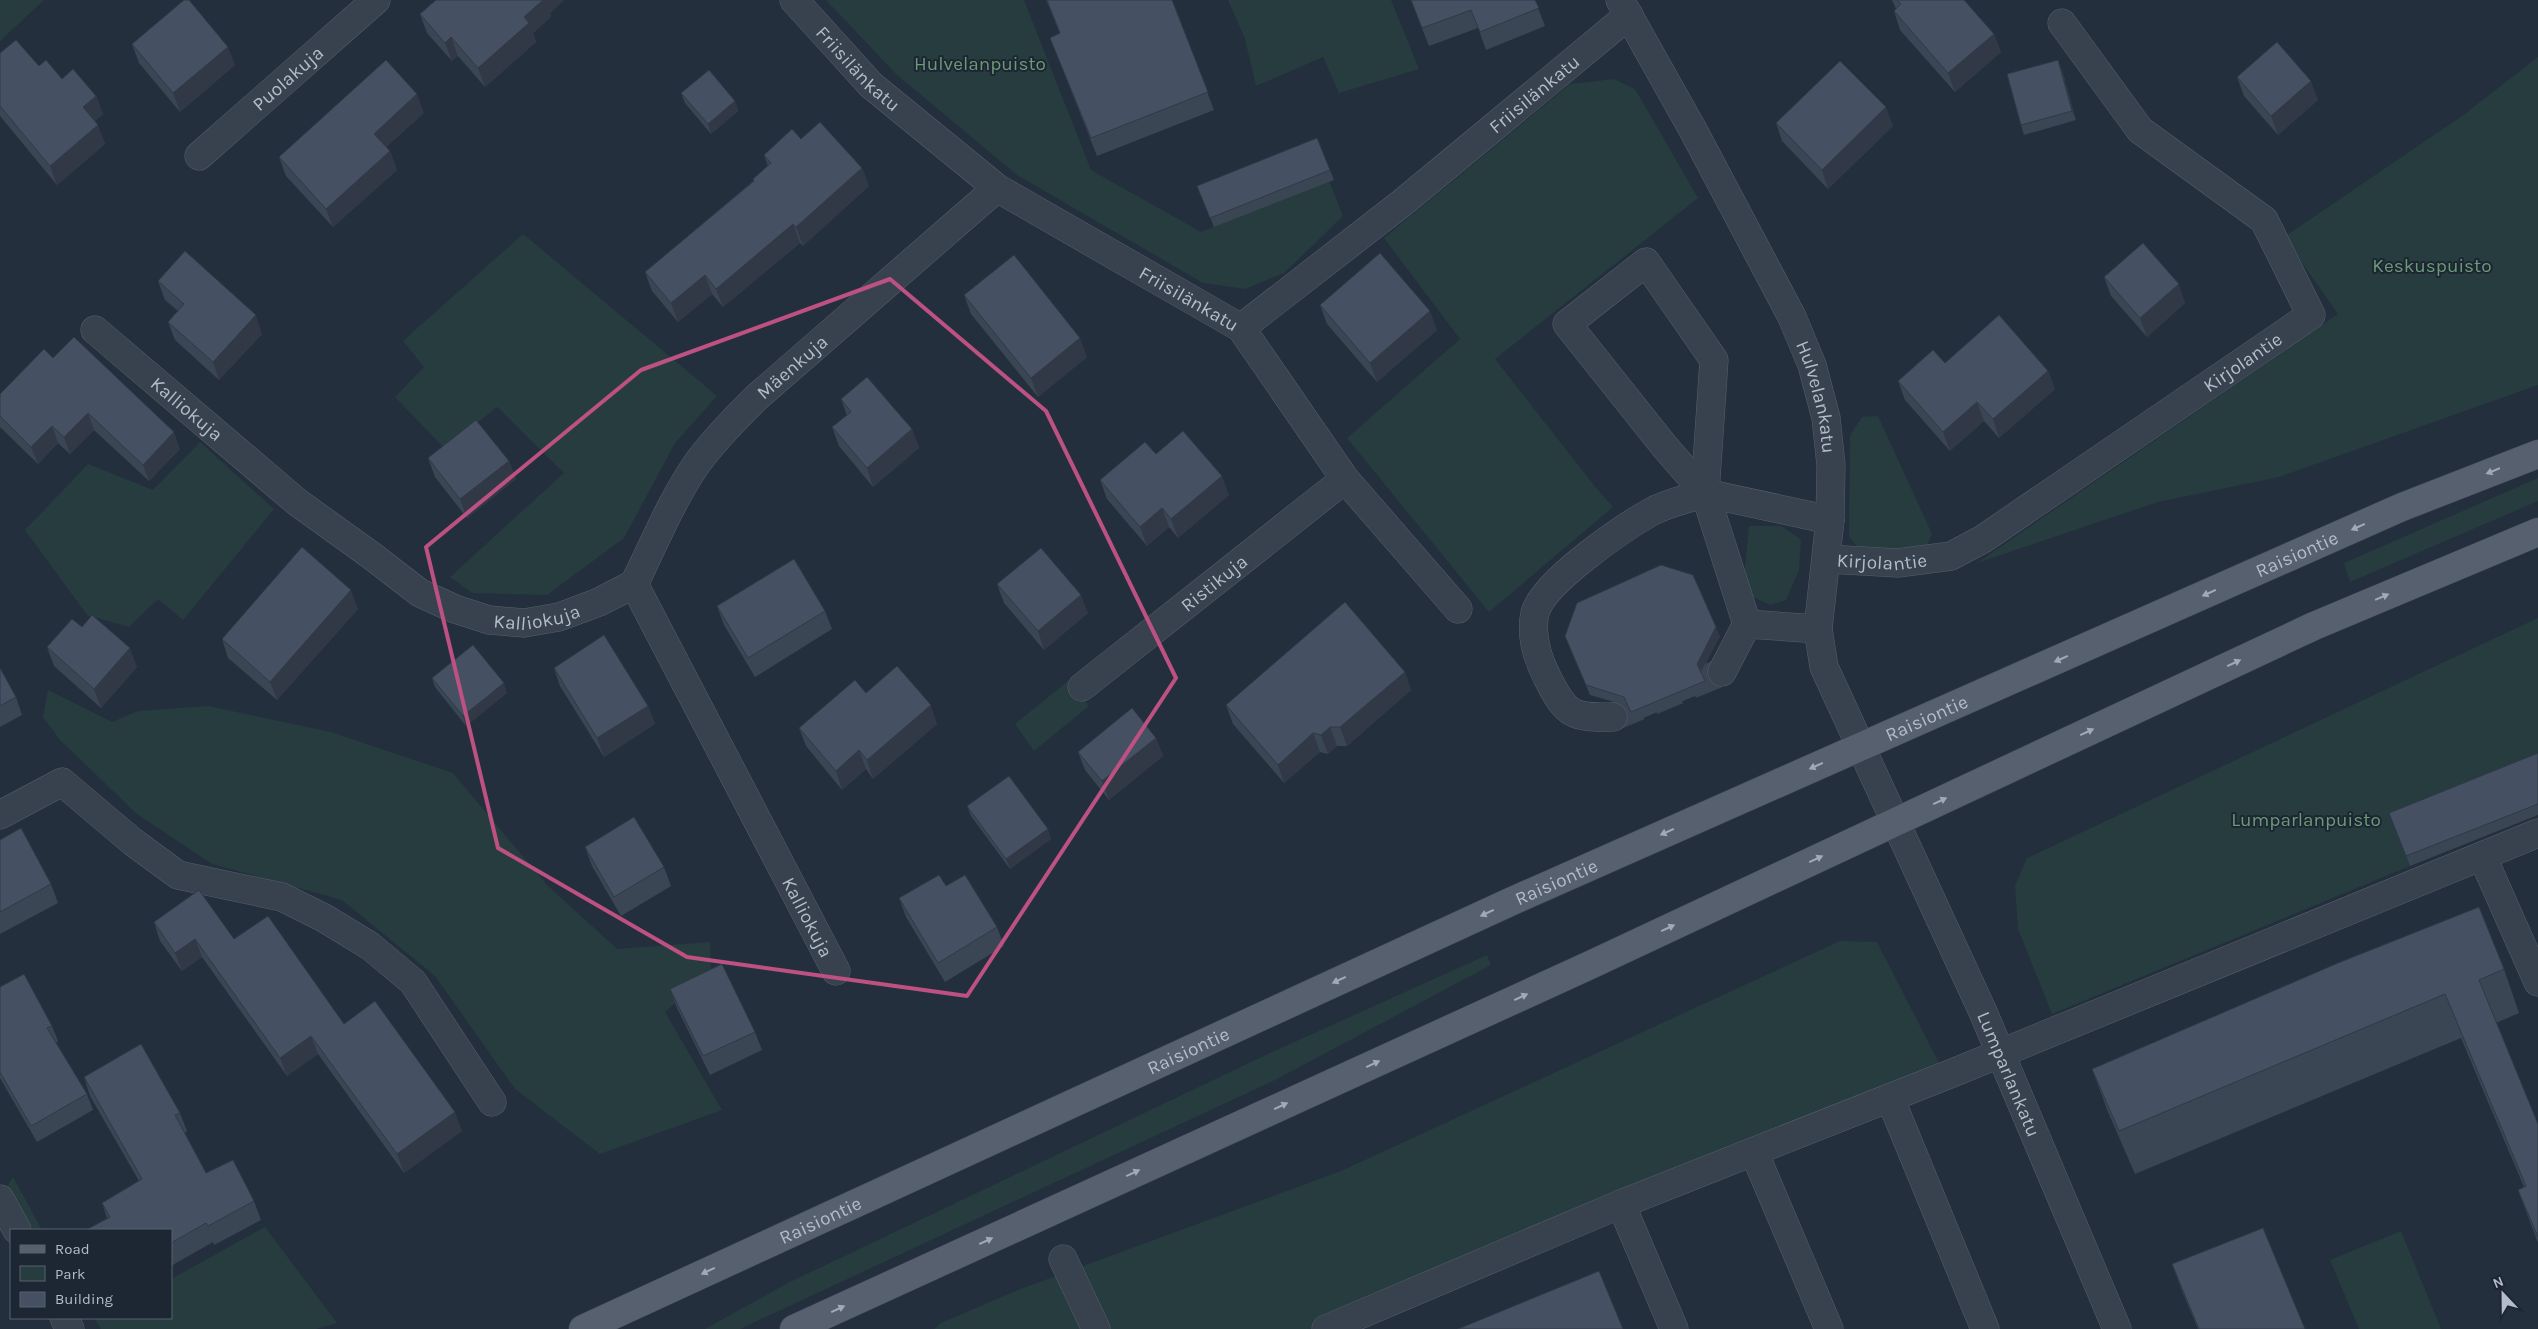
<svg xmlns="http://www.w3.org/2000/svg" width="2538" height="1329" font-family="Karla,sans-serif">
	<rect width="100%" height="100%" fill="#242f3e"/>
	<!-- green -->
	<path fill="#263c3f" d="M 0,0 L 44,0 L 0,41 Z
		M 826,0 L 1024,0 L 1091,170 L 1201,232 L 1329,181 L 1343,216 L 1284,273 L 1245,289 L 1203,283 L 1017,175 L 896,74 Z
		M 1228,0 L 1391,0 L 1419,69 L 1339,93 L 1323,57 L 1256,86 L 1245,39 Z
		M 2538,57 L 2538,385 L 2279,477 L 2158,502 L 1977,563 L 2338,314 L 2284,237 L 2462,116 Z
		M 1614,79 L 1635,89 L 1698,198 L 1495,359 L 1597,489 L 1613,507 L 1489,612 L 1347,438 L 1460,339 L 1384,238 L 1570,84 Z
		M 523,234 L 717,396 L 675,443 L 624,538 L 547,595 L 472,593 L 450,577 L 564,473 L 497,407 L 445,449 L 395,397 L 424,367 L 403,341 Z
		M 1878,416 L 1932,534 L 1926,547 L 1887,555 L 1860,550 L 1849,537 L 1850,435 L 1862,417 Z
		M 200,442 L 274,509 L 183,620 L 158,599 L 129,627 L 87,615 L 25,530 L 88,464 L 153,490 Z
		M 2538,478 L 2538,501 L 2350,582 L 2344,563 Z
		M 1749,526 L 1781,526 L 1801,539 L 1799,570 L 1786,600 L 1770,605 L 1751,596 L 1744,577 Z
		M 2538,618 L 2538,764 L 2393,822 L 2410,866 L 2052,1014 L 2018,929 L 2015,886 L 2027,858 Z
		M 1068,681 L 1089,706 L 1034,751 L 1015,724 Z
		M 48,690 L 112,722 L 138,711 L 208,706 L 331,732 L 453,773 L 547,885 L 617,949 L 710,942 L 711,972 L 665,1012 L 722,1110 L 600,1154 L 515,1089 L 435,976 L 342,900 L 212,864 L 137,814 L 60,740 L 43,717 Z
		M 1840,941 L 1877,942 L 1940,1065 L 1309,1329 L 934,1329 L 941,1323 L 1018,1290 L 1341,1171 Z
		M 1487,955 L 1491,965 L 1275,1080 L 740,1329 L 705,1329 L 788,1283 L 1270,1053 Z
		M 13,1177 L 42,1230 L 30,1230 L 7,1186 Z
		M 265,1227 L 337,1323 L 316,1329 L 101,1329 L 95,1320 L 100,1318 L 171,1318 L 171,1279 Z
		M 2401,1231 L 2441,1329 L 2359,1329 L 2330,1260 Z"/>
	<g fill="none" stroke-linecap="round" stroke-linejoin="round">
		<!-- minor-tunnel -->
		<path stroke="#3a4453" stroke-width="28" stroke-dasharray="28 14" stroke-linecap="butt" d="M 1613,717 L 1722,672"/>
		<defs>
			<g id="minor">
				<path id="s1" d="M 794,0 L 871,85 L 997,188 L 1241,328 L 1402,203 L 1629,15"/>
				<path id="s2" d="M 1620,0 L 1693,130 L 1792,317 L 1812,365 L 1826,418 L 1831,465 L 1830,520 L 1818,629 L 1824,667 L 1983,1012 L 2117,1329"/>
				<path id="s3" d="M 199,156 L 376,0"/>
				<path d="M 1241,328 L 1345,479 L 1458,609"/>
				<path id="s4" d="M 95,330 L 297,502 L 372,556 L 420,593 L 455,609 L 489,620 L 524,623 L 559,617 L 599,602 L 634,584 L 836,971"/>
				<path id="s5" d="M 1827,559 L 1898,563 L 1951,556 L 1983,539 L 2311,315 L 2264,220 L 2140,130 L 2062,23"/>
				<path id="s6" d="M 634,584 C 654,544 672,499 698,462 C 716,438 736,418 757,397 L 997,188"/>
				<path d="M 1818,629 L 1747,624 L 1705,493 L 1665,447 L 1567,324 L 1646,262 L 1714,360 L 1705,493 L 1830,520"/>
				<path d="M 1722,672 L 1747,624"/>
				<path id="s7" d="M 1082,687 L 1345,479"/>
				<path d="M 1613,717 C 1573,718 1566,715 1548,679 C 1538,660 1530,636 1535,613 C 1543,582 1623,528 1651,512 C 1667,503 1688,499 1705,493"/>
				<path d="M 0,815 L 62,782 L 133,842 L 178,875 L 282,897 L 324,918 L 370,946 L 413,982 L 492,1102"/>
				<path d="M 2483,858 L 2538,982"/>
				<path d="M 1890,1098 L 1985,1329"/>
				<path d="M 1754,1152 L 1829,1329"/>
				<path d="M 0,1199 L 17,1230"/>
				<path d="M 1621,1204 L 1674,1329"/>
				<path d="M 1063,1259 L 1096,1329"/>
				<path d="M 64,1318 L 70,1329"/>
				<path d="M 1326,1329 L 1621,1204 L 1950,1074 L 2538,833"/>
			</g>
			<g id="major">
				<path id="s8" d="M 583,1329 L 1510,902 L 2402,507 L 2538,454"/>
				<path d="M 794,1329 L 1588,966 L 2314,626 L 2538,532"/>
			</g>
		</defs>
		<!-- minor casing -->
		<use href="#minor" stroke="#565f6c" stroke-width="29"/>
		<!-- major casing -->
		<use href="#major" stroke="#414a57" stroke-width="29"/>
		<!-- minor -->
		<use href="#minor" stroke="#38414e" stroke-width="28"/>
		<!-- major -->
		<use href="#major" stroke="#56606e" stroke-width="28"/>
	</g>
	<!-- wall -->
	<path fill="#3b4654" d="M 436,0 L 564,0 L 550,13 L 551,17 L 533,33 L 536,42 L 485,87 L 458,56 L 452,61 L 427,33 L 420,14 Z
		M 1046,0 L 1172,0 L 1214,110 L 1097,156 L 1050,38 L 1060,34 Z
		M 1411,0 L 1535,0 L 1545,26 L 1486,50 L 1478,28 L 1429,46 Z
		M 1892,0 L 1964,0 L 1994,34 L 2001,52 L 1955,92 L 1900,30 L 1894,11 L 1896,9 Z
		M 132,44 L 235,65 L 180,112 L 139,63 Z
		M 0,53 L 39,66 L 96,96 L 103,114 L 95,121 L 105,144 L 57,185 L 0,116 Z
		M 2062,70 L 2076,120 L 2024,135 L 2021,125 Z
		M 2237,77 L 2318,100 L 2278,135 L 2244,96 Z
		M 681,93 L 735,101 L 738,111 L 711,134 L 685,103 Z
		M 424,113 L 386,147 L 390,151 L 397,170 L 333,227 L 286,176 L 279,157 Z
		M 1776,123 L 1893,126 L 1828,189 L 1782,141 Z
		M 801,139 L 862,168 L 869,186 L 803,246 L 800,243 L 723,307 L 712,294 L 678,322 L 652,291 L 645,272 L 753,181 L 753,179 L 768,166 L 764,155 Z
		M 1330,170 L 1334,180 L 1214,227 L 1201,195 Z
		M 2104,277 L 2185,303 L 2147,337 L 2111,296 Z
		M 158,281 L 262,334 L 219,380 L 175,340 L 168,322 L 178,311 L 165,300 Z
		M 964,295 L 1087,357 L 1038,397 L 971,314 Z
		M 1320,305 L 1437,330 L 1377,382 L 1327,324 Z
		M 53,358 L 180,449 L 149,481 L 94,430 L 70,454 L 58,443 L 38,464 L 0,427 L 0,394 Z
		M 1945,363 L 2048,371 L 2055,389 L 1999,438 L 1984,421 L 1950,451 L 1905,400 L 1898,381 Z
		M 841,399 L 912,429 L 919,448 L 873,487 L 839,446 L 832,427 L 847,416 Z
		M 1156,454 L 1229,495 L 1178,538 L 1169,527 L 1147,546 L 1107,499 L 1100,480 Z
		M 428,458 L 509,461 L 516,479 L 467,518 L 435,477 Z
		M 997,584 L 1088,613 L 1044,650 L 1004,603 Z
		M 717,606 L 825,611 L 832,629 L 755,677 L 724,625 Z
		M 358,609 L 277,700 L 228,658 L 222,639 Z
		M 82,627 L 137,667 L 101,708 L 54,666 L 47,647 Z
		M 1565,636 L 1720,636 L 1701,672 L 1709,690 L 1634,722 L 1628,706 L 1590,695 Z
		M 0,668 L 16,697 L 22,715 L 0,727 Z
		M 554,668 L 648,706 L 655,724 L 604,757 L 560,686 Z
		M 1405,672 L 1411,690 L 1347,746 L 1337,746 L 1328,754 L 1320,752 L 1284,783 L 1233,724 L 1226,705 Z
		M 432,678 L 507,693 L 466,726 L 435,687 Z
		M 866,693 L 937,724 L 873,779 L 866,769 L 842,790 L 806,746 L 799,728 Z
		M 1156,738 L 1163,756 L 1109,800 L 1085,770 L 1078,752 Z
		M 2538,753 L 2538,815 L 2410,866 L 2389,813 Z
		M 967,806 L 1051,839 L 1010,869 L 971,816 Z
		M 0,840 L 51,884 L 58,903 L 0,934 Z
		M 585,847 L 664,867 L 671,886 L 621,916 L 592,866 Z
		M 946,886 L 997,927 L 1004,946 L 945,982 L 906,917 L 899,898 Z
		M 154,922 L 234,939 L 344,1024 L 462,1131 L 404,1173 L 318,1054 L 287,1076 L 202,957 L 182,971 L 160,941 Z
		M 2504,969 L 2519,1013 L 2496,1023 L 2538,1124 L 2538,1243 L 2518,1190 L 2524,1187 L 2461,1038 L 2135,1174 L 2108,1112 L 2092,1069 Z
		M 0,987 L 52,1026 L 58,1041 L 56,1043 L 87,1094 L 93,1110 L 37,1142 L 0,1078 Z
		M 670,989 L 755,1032 L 762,1050 L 710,1075 L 677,1008 Z
		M 84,1077 L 180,1113 L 187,1131 L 185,1133 L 206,1173 L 254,1201 L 261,1220 L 214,1245 L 213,1242 L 171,1266 L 171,1230 L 107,1218 L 102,1203 L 139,1181 L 90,1096 Z
		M 2172,1264 L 2305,1329 L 2198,1329 L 2182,1291 Z"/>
	<!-- shaded-wall -->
	<path fill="#303945" d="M 543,0 L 564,0 L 550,13 L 551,17 L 533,33 L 536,42 L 485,87 L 478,68 L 524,17 Z
		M 1994,34 L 2001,52 L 1955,92 L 1948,73 Z
		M 451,37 L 458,56 L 452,61 L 445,43 Z
		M 228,47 L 235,65 L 180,112 L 173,93 Z
		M 2058,60 L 2062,70 L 2076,120 L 2072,111 Z
		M 2311,81 L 2318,100 L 2278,135 L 2271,116 Z
		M 417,94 L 424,113 L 381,152 L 374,134 Z
		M 96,96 L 103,114 L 90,125 L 83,107 Z
		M 735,101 L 738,111 L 711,134 L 708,124 Z
		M 1886,107 L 1893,126 L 1828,189 L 1822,170 Z
		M 98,125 L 105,144 L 57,185 L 50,166 Z
		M 390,151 L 397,170 L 333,227 L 326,209 Z
		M 862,168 L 869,186 L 803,246 L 796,227 Z
		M 793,224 L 800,243 L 723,307 L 716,289 Z
		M 705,275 L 712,294 L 678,322 L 671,303 Z
		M 2179,284 L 2185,303 L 2147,337 L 2140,318 Z
		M 1430,311 L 1437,330 L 1377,382 L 1370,363 Z
		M 256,315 L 262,334 L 219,380 L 213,362 Z
		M 1080,338 L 1087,357 L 1038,397 L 1031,378 Z
		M 2048,371 L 2055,389 L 1999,438 L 1993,419 Z
		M 1977,402 L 1984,421 L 1950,451 L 1943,432 Z
		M 88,413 L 94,430 L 70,454 L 64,437 Z
		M 52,426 L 58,443 L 38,464 L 31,447 Z
		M 912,429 L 919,448 L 873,487 L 867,468 Z
		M 174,432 L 180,449 L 149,481 L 143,465 Z
		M 509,461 L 516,479 L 467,518 L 460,499 Z
		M 1222,476 L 1229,495 L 1178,538 L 1171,519 Z
		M 1162,508 L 1169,527 L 1147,546 L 1140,527 Z
		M 351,590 L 358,609 L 277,700 L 270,682 Z
		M 1081,595 L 1088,613 L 1044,650 L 1038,631 Z
		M 1716,627 L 1720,636 L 1700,673 L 1697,664 Z
		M 130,648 L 137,667 L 101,708 L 94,689 Z
		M 1405,672 L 1411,690 L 1347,746 L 1340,727 Z
		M 504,683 L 507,693 L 466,726 L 463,716 Z
		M 931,705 L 937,724 L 873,779 L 867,760 Z
		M 648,706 L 655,724 L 604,757 L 597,738 Z
		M 1330,727 L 1337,746 L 1328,754 L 1321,735 Z
		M 1313,733 L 1320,752 L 1284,783 L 1278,765 Z
		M 1156,738 L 1163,756 L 1109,800 L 1102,781 Z
		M 859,750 L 866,769 L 842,790 L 836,771 Z
		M 1048,829 L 1051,839 L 1010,869 L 1006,859 Z
		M 195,939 L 202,957 L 182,971 L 175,953 Z
		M 311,1036 L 318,1054 L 287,1076 L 280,1058 Z
		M 455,1112 L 462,1131 L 404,1173 L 397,1154 Z"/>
	<!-- building -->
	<path fill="#455162" stroke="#303945" d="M 184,0 L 189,0 L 228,47 L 173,93 L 132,44 Z
		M 436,0 L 543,0 L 524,17 L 529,23 L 478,68 L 451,37 L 445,43 L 420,14 Z
		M 1047,0 L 1172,0 L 1208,92 L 1091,138 L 1050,38 L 1060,33 Z
		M 1411,0 L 1535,0 L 1539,8 L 1480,32 L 1471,10 L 1422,28 Z
		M 1897,0 L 1964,0 L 1994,34 L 1948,73 L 1894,11 L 1901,4 Z
		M 16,40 L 39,66 L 46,60 L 62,79 L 73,69 L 96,96 L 83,107 L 98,125 L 50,166 L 0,106 L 0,53 Z
		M 2277,42 L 2311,81 L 2271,116 L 2237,77 Z
		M 386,60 L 417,94 L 374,134 L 390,151 L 326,209 L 279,157 Z
		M 2058,60 L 2072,111 L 2021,125 L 2007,74 Z
		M 1840,61 L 1886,107 L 1822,170 L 1776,123 Z
		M 709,70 L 735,101 L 708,124 L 681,93 Z
		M 820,122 L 862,168 L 796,227 L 793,224 L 716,289 L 705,275 L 671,303 L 645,272 L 754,181 L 753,179 L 771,163 L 764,155 L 792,129 L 801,139 Z
		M 1317,138 L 1330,170 L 1210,218 L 1197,186 Z
		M 2143,243 L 2179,284 L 2140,318 L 2104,277 Z
		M 185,251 L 256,315 L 213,362 L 168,322 L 184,304 L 158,281 Z
		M 1380,253 L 1430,311 L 1370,363 L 1320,305 Z
		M 1014,255 L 1080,338 L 1031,378 L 964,295 Z
		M 1999,315 L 2048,371 L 1993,419 L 1977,402 L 1943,432 L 1898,381 L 1933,350 L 1945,363 Z
		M 74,337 L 174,432 L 143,465 L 88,413 L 64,437 L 52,426 L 31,447 L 0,416 L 0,394 L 44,349 L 53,358 Z
		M 867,377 L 912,429 L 867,468 L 832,427 L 851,412 L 841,399 Z
		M 476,420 L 509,461 L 460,499 L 428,458 Z
		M 1183,431 L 1222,476 L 1171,519 L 1162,508 L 1140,527 L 1100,480 L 1145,442 L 1156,454 Z
		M 302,547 L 351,590 L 270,682 L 222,639 Z
		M 1041,548 L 1081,595 L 1038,631 L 997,584 Z
		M 794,559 L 825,611 L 748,658 L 717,606 Z
		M 1661,565 L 1693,575 L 1716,627 L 1697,664 L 1705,681 L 1631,712 L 1624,697 L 1586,685 L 1565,636 L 1577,603 Z
		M 1345,602 L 1405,672 L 1340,727 L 1330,727 L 1321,735 L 1313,733 L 1278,765 L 1226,705 Z
		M 92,615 L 130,648 L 94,689 L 47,647 L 72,619 L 82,627 Z
		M 604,635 L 648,706 L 597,738 L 554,668 Z
		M 473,645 L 504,683 L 463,716 L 432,678 Z
		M 897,666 L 931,705 L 867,760 L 859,750 L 836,771 L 799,728 L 855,680 L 866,693 Z
		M 0,668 L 16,697 L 0,706 Z
		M 1132,708 L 1156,738 L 1102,781 L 1078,752 Z
		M 2538,753 L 2538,804 L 2406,856 L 2389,813 Z
		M 1009,776 L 1048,829 L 1006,859 L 967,806 Z
		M 634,817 L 664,867 L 614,897 L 585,847 Z
		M 21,828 L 51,884 L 0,912 L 0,840 Z
		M 939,875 L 946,886 L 965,875 L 997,927 L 938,963 L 899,898 Z
		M 199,890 L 234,939 L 268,916 L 344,1024 L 375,1001 L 455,1112 L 397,1154 L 311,1036 L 280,1058 L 195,939 L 175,953 L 154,922 Z
		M 2479,907 L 2504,969 L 2479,980 L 2538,1124 L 2538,1237 L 2518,1190 L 2526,1186 L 2445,994 L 2119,1131 L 2092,1069 L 2338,963 Z
		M 722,964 L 755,1032 L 703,1056 L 670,989 Z
		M 24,974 L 52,1026 L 47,1028 L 87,1094 L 31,1126 L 0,1072 L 0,987 Z
		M 141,1044 L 180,1113 L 175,1115 L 206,1173 L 233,1160 L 254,1201 L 208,1226 L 206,1223 L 171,1243 L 171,1230 L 86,1230 L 110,1217 L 102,1203 L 142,1179 L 84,1077 Z
		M 2263,1228 L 2305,1329 L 2199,1329 L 2172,1264 Z
		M 1599,1271 L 1623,1329 L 1458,1329 Z"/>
	<!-- one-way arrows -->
	<defs><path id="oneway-solid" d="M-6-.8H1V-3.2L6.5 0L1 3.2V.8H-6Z" transform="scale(1.25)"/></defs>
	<g fill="#a1aab7">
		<use href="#oneway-solid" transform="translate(2493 471) rotate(158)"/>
		<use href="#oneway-solid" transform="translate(2358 527) rotate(156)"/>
		<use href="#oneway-solid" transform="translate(2209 593) rotate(156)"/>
		<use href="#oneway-solid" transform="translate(2382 597) rotate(-23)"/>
		<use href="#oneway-solid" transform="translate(2061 659) rotate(156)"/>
		<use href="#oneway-solid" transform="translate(2234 663) rotate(-25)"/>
		<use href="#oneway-solid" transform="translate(2087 732) rotate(-25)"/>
		<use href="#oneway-solid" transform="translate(1816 766) rotate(156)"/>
		<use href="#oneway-solid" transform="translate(1940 801) rotate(-25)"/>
		<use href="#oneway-solid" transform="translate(1667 832) rotate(156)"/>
		<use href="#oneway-solid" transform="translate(1816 859) rotate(-25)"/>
		<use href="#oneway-solid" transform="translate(1487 913) rotate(155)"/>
		<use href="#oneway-solid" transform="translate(1668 928) rotate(-25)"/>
		<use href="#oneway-solid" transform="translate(1339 980) rotate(155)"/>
		<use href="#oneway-solid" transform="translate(1521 997) rotate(-25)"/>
		<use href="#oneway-solid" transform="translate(1373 1064) rotate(-25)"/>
		<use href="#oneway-solid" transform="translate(1281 1106) rotate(-25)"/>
		<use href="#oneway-solid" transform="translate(1133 1173) rotate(-25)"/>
		<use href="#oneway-solid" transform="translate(986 1241) rotate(-25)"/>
		<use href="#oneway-solid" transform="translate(708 1271) rotate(155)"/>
		<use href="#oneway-solid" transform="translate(838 1309) rotate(-25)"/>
	</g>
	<!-- marked area -->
	<path fill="none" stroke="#bd5182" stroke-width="4" stroke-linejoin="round" d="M 890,279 L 1046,411 L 1176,678 L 967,996 L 687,957 L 498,848 L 426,547 L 641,370 Z"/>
	<g text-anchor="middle" stroke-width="4" stroke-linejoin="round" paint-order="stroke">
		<!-- park labels -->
		<g font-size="19" fill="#6b9a76" stroke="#1d2633">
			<text x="980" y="70">Hulvelanpuisto</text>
			<text x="2432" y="272">Keskuspuisto</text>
			<text x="2306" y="826">Lumparlanpuisto</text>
		</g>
		<!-- street labels -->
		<g font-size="19" fill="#b4bcc9" stroke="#1d2633">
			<text dy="7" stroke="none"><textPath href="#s1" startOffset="94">Friisilänkatu</textPath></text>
			<text dy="7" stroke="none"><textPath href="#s3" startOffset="118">Puolakuja</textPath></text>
			<text dy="7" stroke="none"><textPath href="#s1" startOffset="934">Friisilänkatu</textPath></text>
			<text dy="7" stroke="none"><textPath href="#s1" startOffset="499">Friisilänkatu</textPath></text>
			<text dy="7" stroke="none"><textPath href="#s5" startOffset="475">Kirjolantie</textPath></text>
			<text dy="7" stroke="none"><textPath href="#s6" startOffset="272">Mäenkuja</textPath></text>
			<text dy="7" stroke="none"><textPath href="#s2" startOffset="445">Hulvelankatu</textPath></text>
			<text dy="7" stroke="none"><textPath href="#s4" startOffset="121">Kalliokuja</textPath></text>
			<text dy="7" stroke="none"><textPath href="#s8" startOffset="1881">Raisiontie</textPath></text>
			<text dy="7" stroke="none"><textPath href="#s5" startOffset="55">Kirjolantie</textPath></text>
			<text dy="7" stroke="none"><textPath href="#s7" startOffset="168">Ristikuja</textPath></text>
			<text dy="7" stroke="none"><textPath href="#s4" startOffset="541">Kalliokuja</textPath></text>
			<text dy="7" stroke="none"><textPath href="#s8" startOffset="1476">Raisiontie</textPath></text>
			<text dy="7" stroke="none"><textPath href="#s8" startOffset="1071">Raisiontie</textPath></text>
			<text dy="7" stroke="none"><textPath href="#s4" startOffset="1021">Kalliokuja</textPath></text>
			<text dy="7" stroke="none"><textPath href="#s8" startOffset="666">Raisiontie</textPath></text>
			<text dy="7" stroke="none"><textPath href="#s2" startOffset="1165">Lumparlankatu</textPath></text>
			<text dy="7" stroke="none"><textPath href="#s8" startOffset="261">Raisiontie</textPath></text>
		</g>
	</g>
	<!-- legend -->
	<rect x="10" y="1229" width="162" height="90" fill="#1d2633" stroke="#59626f"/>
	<rect x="20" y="1245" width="25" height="8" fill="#56606e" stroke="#59626f"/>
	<text x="55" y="1254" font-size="15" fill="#b4bcc9">Road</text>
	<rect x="20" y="1266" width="25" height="15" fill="#263c3f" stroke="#59626f"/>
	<text x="55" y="1279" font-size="15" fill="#b4bcc9">Park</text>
	<rect x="20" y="1292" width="25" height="15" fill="#455162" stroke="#59626f"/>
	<text x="55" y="1304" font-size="15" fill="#b4bcc9">Building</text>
	<!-- north arrow -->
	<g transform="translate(2503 1294) rotate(338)" stroke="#1d2633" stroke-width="4" paint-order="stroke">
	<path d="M0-4L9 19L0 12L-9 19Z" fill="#b4bcc9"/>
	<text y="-8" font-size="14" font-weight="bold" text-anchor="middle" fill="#b4bcc9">N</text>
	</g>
</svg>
